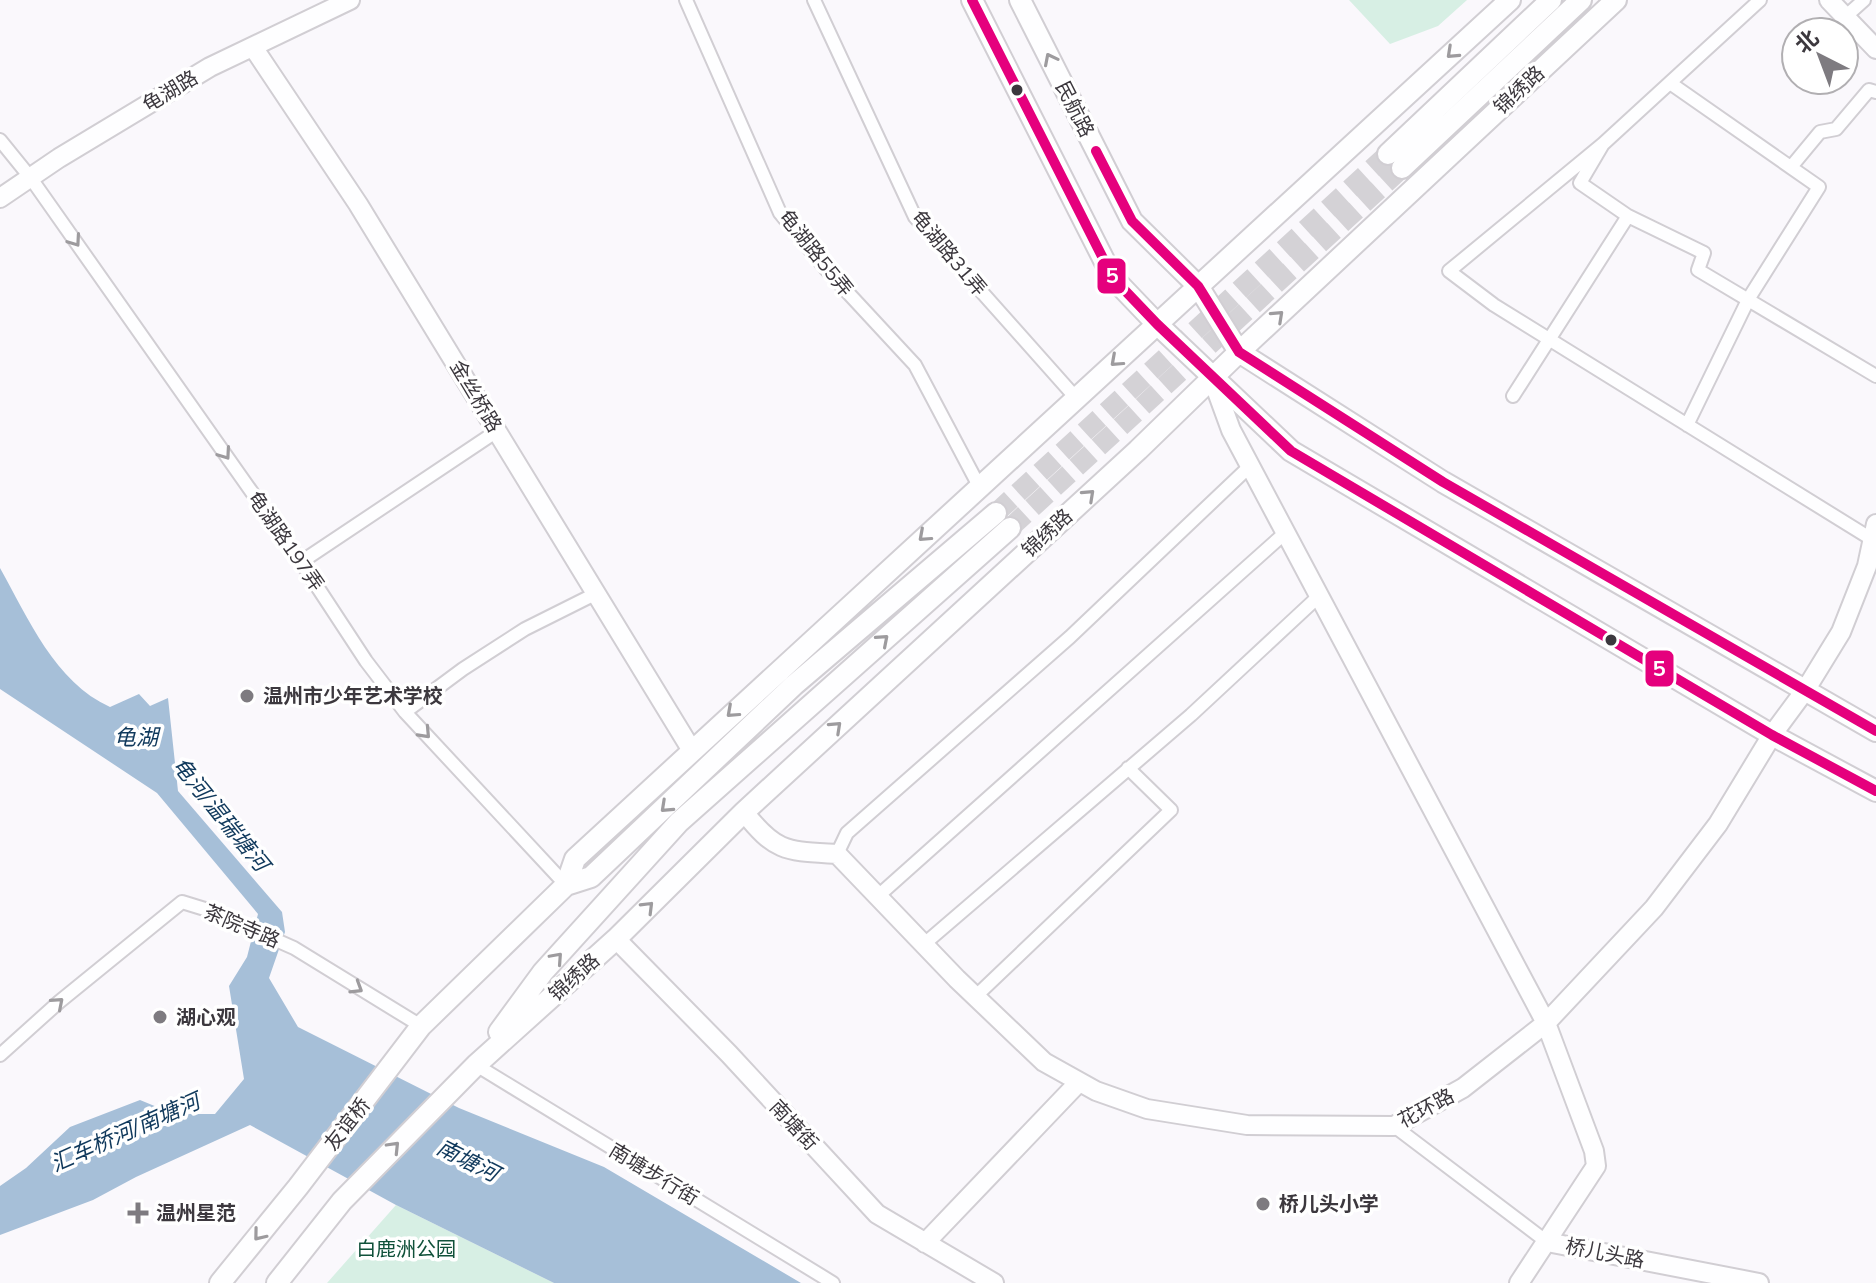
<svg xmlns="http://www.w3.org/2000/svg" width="1876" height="1283" font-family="Mulish,'Noto Sans SC',sans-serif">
	<rect width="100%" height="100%" fill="#faf8fc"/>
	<!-- green -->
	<path fill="#d7efe4" d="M 1349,0 L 1467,0 L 1438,26 L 1390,44 Z
		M 396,1205 L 554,1283 L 327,1283 Z"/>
	<!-- water -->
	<path fill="#a6bfd8" d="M 0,568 C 28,618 55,682 110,707 L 139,694 L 150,706 L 168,698 L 178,791 L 282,912 L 285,932 L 269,978 L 298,1027 L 459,1108 L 604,1167 L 801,1283 L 554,1283 L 396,1205 L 250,1125 L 136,1177 L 93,1200 L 0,1235 L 0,1186 L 26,1168 L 70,1127 L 140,1100 L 174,1114 L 215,1114 L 244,1079 L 229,986 L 247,957 L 258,914 L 157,793 L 0,689 Z"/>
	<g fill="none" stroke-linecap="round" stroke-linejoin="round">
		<!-- primary-tunnel -->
		<path stroke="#d4d2d6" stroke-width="20" stroke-dasharray="20 10" stroke-linecap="butt" d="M 996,513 L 1388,154
			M 1010,528 L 1402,168"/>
		<defs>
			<path id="street" d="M 686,0 L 780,213 L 825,268 L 915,365 L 979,486
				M 814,0 L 915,217 L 1076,398
				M 1845,17 L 1864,0
				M 1670,83 L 1819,187 L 1749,298 L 1687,425
				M 0,140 L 30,177 L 301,562 L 366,661 L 405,712 L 566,885
				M 1603,144 L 1449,271 L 1494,305 L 1873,540
				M 1791,167 L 1820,132 L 1836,129 L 1869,90 L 1876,92
				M 1628,216 L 1704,253 L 1698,270 L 1876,376
				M 1513,396 L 1628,216 L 1580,183 L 1603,144 L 1760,0
				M 301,562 L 497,431
				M 405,712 L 463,669 L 525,629 L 597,593
				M 837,854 L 847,833 L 1070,637 L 1250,466
				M 877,897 L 1285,533
				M 923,945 L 1191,715 L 1319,596
				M 975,997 L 1171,810 L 1128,768
				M 0,1055 L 59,1002 L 182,902 L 208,910 L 294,948 L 421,1026
				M 476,1065 L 833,1283
				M 1394,1126 L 1547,1242"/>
			<path id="secondary" d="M 1829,0 L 1876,49
				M 253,47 L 358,204 L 691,749
				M 0,198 L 59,158 L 210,67 L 350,0
				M 1212,378 L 1231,430 L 1546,1023 L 1594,1151 L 1596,1166 L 1519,1283
				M 744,812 C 776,853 787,851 837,854 L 957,979 L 1044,1062 L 1096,1091 L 1147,1109 L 1247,1125 L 1394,1126 L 1463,1088 L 1546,1023 L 1654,908 L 1718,824 L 1772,735 L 1806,689 L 1841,632 L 1867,566 L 1876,524
				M 616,939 L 729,1054 L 877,1214 L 994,1283
				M 1547,1242 L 1759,1283
				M 925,1243 L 1079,1082"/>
			<path id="primary" d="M 972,0 L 1113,278 L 1157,324 L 1291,451 L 1772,735 L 1876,791
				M 1020,0 L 1132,221 L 1198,286 L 1239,352 L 1443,482 L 1876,731
				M 1388,154 L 1551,0
				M 1402,168 L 1581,0
				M 566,885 L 591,877 L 794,685 L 996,513
				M 499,1032 L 543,972 L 679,822 L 1010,528
				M 220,1283 L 298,1187 L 421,1026 L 566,885 L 575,859 L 1510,0
				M 277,1283 L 342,1201 L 476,1065 L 616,939 L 744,812 L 1138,450 L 1239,352 L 1616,0"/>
		</defs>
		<!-- street casing -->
		<use href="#street" stroke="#d1ced3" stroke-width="16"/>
		<!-- secondary casing -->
		<use href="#secondary" stroke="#d1ced3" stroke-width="22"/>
		<!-- primary casing -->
		<use href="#primary" stroke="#d1ced3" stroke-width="24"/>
		<!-- street -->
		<use href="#street" stroke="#fefeff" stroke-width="12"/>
		<!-- secondary -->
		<use href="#secondary" stroke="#fefeff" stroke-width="18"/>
		<!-- primary -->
		<use href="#primary" stroke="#fefeff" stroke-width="20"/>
		<defs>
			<path id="bus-1" d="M 972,0 L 1113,278 L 1157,324 L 1291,451 L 1772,735 L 1876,791
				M 1096,151 L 1132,221 L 1198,286 L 1239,352 L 1443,482 L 1876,731"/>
		</defs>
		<!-- bus-1 casing -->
		<use href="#bus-1" stroke="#fff" stroke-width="16"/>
		<!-- bus-1 -->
		<use href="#bus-1" stroke="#e5007d" stroke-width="10"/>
	</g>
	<!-- one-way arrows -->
	<defs><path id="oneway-chevron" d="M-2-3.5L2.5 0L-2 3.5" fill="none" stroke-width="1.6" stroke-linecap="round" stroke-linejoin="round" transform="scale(2)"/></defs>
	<g stroke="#9d9b9e">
		<use href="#oneway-chevron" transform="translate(1452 53) rotate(137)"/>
		<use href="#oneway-chevron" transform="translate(1050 59) rotate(-117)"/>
		<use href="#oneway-chevron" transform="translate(75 241) rotate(55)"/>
		<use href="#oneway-chevron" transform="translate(1278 316) rotate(-43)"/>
		<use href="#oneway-chevron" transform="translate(1116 361) rotate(138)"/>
		<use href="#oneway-chevron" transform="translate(225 454) rotate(55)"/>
		<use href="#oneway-chevron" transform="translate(1089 495) rotate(-43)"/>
		<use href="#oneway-chevron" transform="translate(924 536) rotate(138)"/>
		<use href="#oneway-chevron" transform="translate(883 640) rotate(-41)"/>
		<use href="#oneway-chevron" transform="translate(732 712) rotate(138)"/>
		<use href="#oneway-chevron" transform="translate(836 727) rotate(-43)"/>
		<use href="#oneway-chevron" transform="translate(425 733) rotate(47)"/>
		<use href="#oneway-chevron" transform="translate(666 807) rotate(137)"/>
		<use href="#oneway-chevron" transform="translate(648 907) rotate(-45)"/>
		<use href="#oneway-chevron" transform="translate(557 958) rotate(-48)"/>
		<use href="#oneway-chevron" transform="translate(357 988) rotate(32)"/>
		<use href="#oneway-chevron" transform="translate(58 1003) rotate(-41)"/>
		<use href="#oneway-chevron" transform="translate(394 1147) rotate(-46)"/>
		<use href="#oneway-chevron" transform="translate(259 1235) rotate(129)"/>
	</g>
	<!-- markers -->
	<g fill="#3c383e" stroke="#fff" stroke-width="3">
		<circle cx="1017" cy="90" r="7"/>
		<circle cx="1611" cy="640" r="7"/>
	</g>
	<g fill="#7e7b80" stroke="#fff" stroke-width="3">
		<circle cx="247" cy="696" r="8"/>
		<circle cx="160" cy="1017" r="8"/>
		<circle cx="1263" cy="1204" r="8"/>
		<path d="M134 1201h8v8h8v8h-8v8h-8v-8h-8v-8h8z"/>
	</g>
	<g text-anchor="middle" stroke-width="7" stroke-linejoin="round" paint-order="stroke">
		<!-- street labels -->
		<g font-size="20" fill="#3c383e" stroke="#fff">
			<text transform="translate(1519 90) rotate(-43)" y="7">锦绣路</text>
			<text transform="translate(170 91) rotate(-31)" y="7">龟湖路</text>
			<text transform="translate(1075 109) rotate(63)" y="7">民航路</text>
			<text transform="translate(816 253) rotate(51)" y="7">龟湖路55弄</text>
			<text transform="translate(949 253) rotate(50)" y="7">龟湖路31弄</text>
			<text transform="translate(476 396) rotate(59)" y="7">金丝桥路</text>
			<text transform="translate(1047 533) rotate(-43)" y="7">锦绣路</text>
			<text transform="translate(286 541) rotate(55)" y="7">龟湖路197弄</text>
			<text transform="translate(242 926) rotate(23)" y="7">茶院寺路</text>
			<text transform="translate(574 977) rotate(-42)" y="7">锦绣路</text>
			<text transform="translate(1426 1108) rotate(-28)" y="7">花环路</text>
			<text transform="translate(347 1124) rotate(-52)" y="7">友谊桥</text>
			<text transform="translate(794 1125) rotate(47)" y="7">南塘街</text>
			<text transform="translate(654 1174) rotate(31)" y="7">南塘步行街</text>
			<text transform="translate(1605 1253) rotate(11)" y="7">桥儿头路</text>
		</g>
		<!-- poi labels -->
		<g font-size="20" font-weight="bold" fill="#3c383e" stroke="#fff" text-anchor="start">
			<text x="263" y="703">温州市少年艺术学校</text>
			<text x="176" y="1024">湖心观</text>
			<text x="1279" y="1211">桥儿头小学</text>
			<text x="156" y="1220">温州星范</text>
		</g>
		<!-- park labels -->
		<g font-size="20" fill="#10513a" stroke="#fff">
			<text x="406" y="1256">白鹿洲公园</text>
		</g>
		<!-- water labels -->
		<g font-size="22" font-style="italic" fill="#10395c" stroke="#fff">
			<text x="136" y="745">龟湖</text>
			<text transform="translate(221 814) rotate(51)" y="8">龟河/温瑞塘河</text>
			<text transform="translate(125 1132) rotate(-24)" y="8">汇车桥河/南塘河</text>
			<text transform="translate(468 1160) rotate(27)" y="8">南塘河</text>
		</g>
	</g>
	<g stroke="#fff" stroke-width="3">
		<rect x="1096" y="257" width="31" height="38" rx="8" fill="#e5007d"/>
		<rect x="1644" y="649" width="31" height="39" rx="8" fill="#e5007d"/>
	</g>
	<g font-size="22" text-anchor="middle" font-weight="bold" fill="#fff">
		<text x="1112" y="283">5</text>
		<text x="1659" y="676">5</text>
	</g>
	<!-- north arrow -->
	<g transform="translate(1820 56) rotate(318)"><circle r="38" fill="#ffffff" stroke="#b1afb2" stroke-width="2"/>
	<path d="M0-6L14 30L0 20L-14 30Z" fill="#7e7b80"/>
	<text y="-12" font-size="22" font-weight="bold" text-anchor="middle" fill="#3c383e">北</text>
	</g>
</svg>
